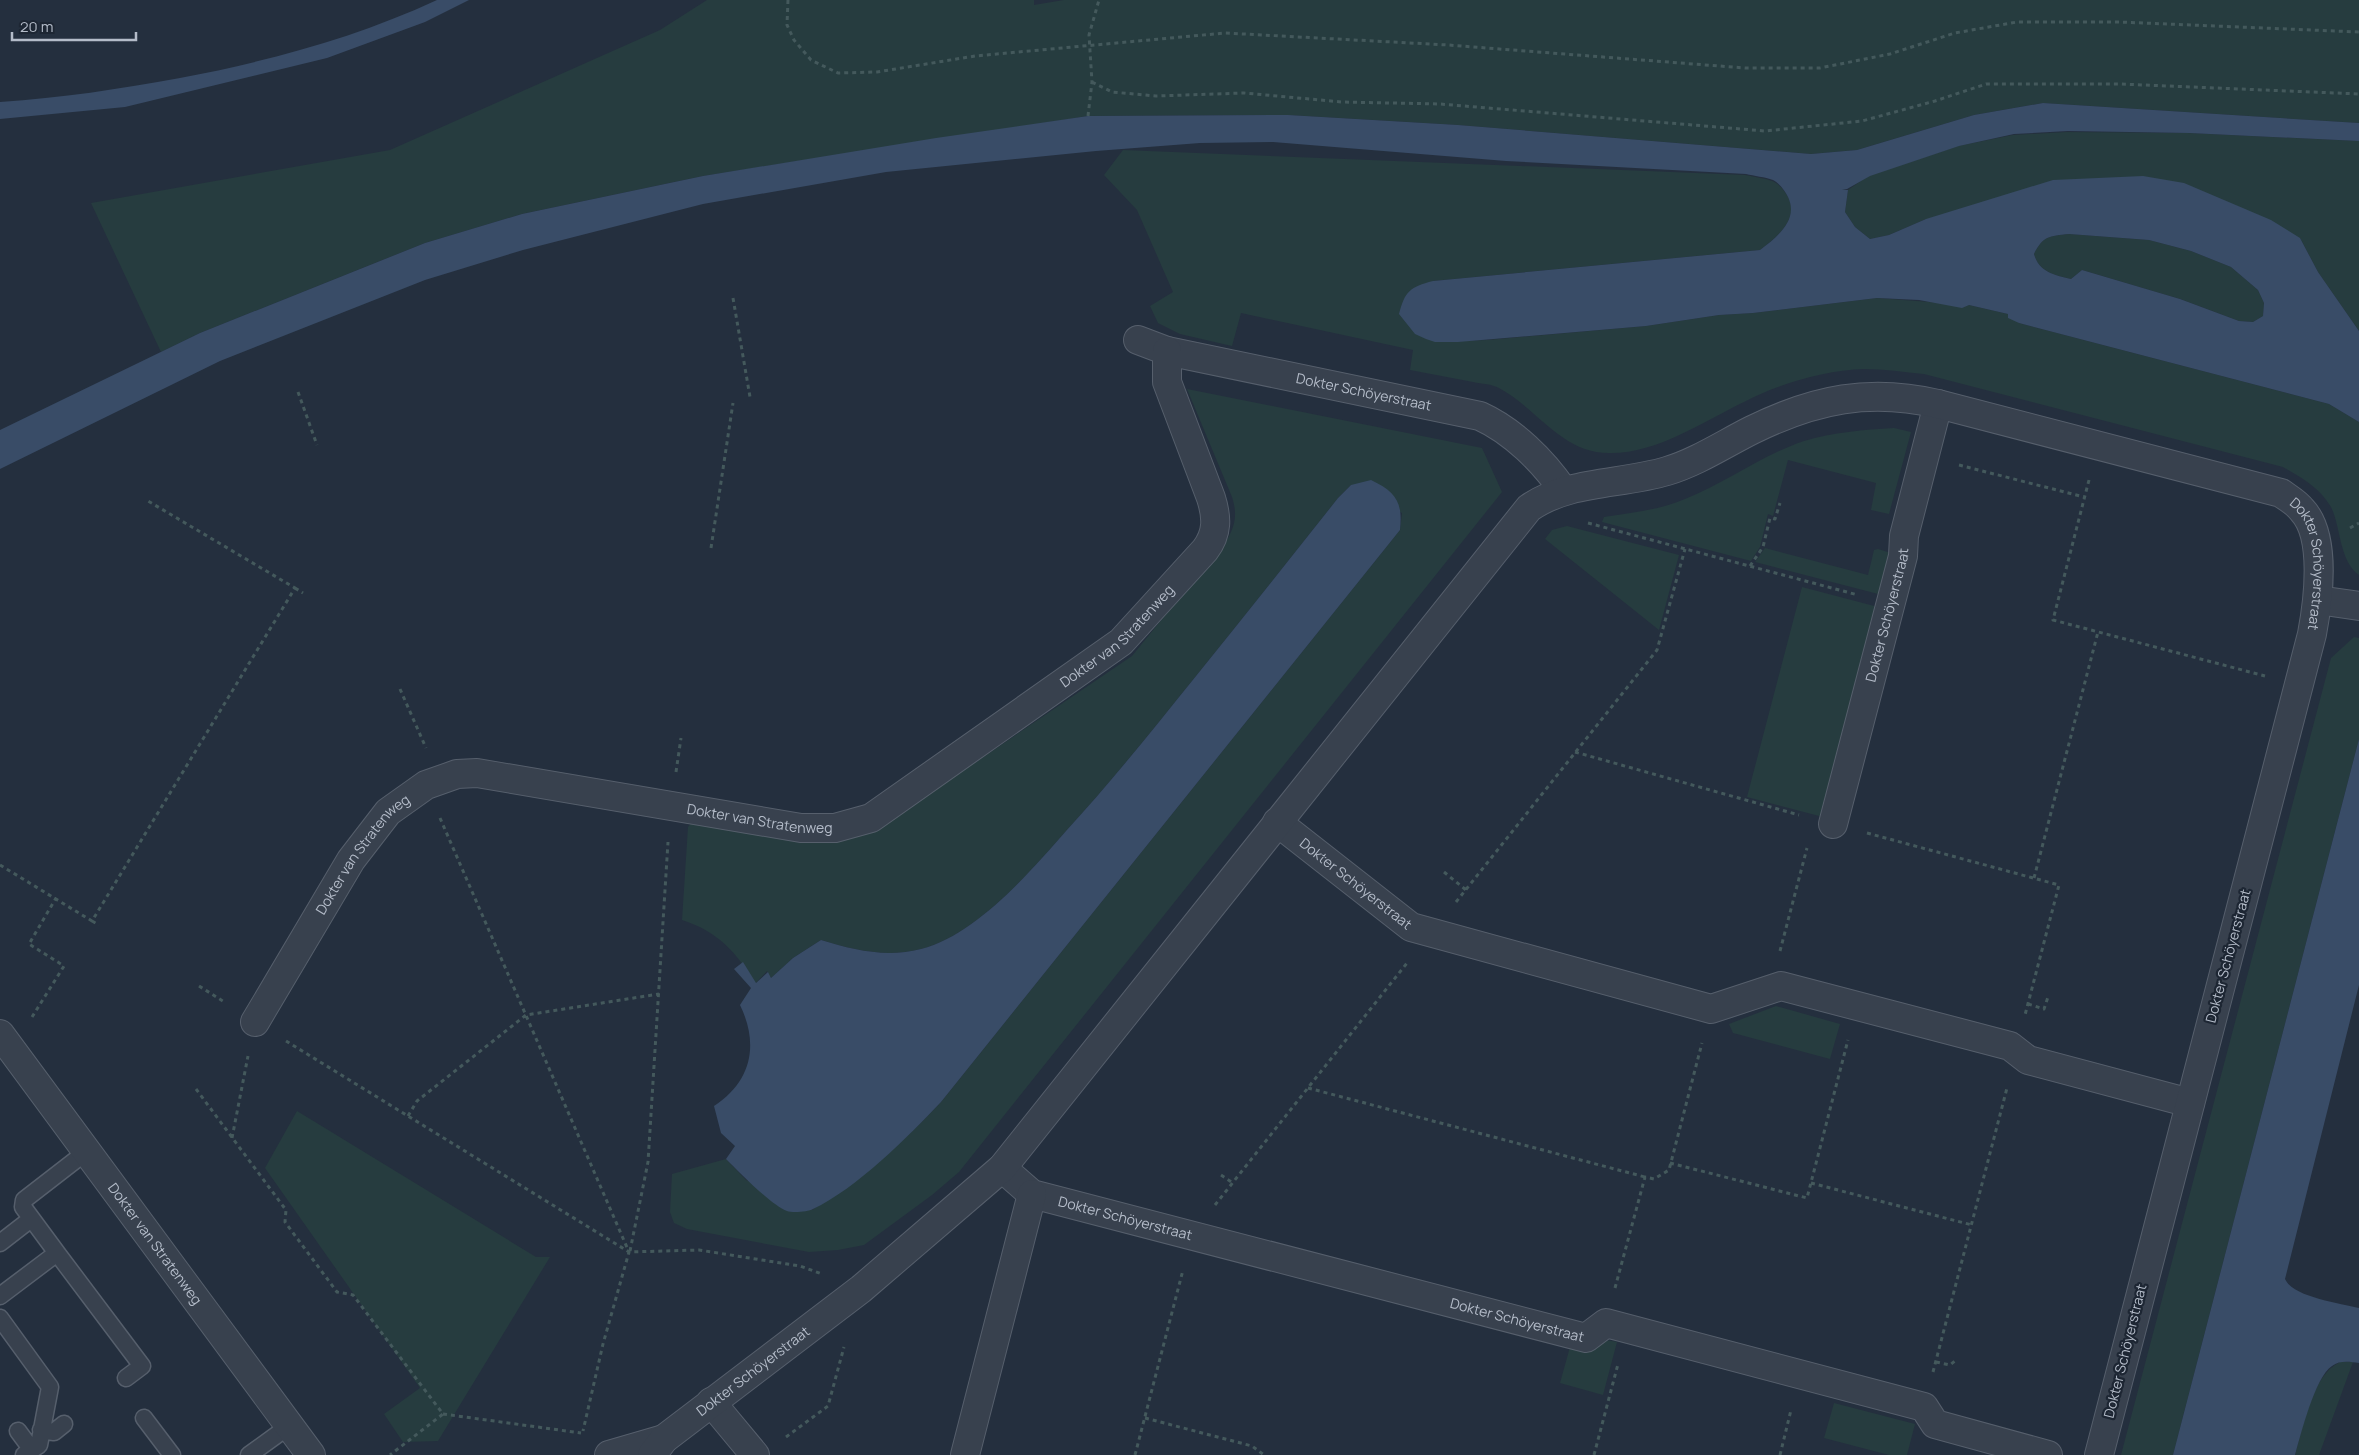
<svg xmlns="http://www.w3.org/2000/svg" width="2359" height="1455" font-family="Manrope,sans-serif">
	<rect width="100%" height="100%" fill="#242f3e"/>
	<!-- green -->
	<path fill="#263c3f" d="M 707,0 L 1034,0 L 1034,5 L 1064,0 L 2359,0 L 2359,123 L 2043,103 L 1974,115 L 1857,150 L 1811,154 L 1458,125 L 1288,115 L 1088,116 L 703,176 L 522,214 L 425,243 L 200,333 L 161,352 L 91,203 L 390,150 L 660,30 Z
		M 2067,132 L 2188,133 L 2359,141 L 2359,331 L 2318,272 L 2300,238 L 1926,219 L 1889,235 L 1870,239 L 1855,227 L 1845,212 L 1848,190 L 1868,176 L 1958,146 L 2013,135 Z
		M 1123,150 L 1745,175 C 1754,177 1764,178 1772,181 C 1778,183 1785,191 1788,197 C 1800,219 1776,238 1760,250 L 1433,281 L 1435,342 L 1487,340 L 1646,326 L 1719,315 L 1753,313 L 1877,298 L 1969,305 L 2008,314 L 2019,323 L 2329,404 L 2359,422 L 2359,575 C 2339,561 2341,527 2331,507 C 2320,488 2301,477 2283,467 L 1924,374 C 1904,372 1884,369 1864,369 C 1825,370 1778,384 1744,402 C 1702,422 1658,453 1611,453 C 1562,454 1538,409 1499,388 C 1492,384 1482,384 1473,382 C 1452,378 1431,374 1410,370 L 1413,350 L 1241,313 L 1232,346 L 1180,334 L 1158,323 L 1150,306 L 1173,292 L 1137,210 L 1104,175 Z
		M 2069,234 L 2149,240 L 2191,251 L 2231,267 L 2258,290 L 2264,303 L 2263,316 L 2253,322 L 2239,321 L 2180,299 L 2082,270 L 2071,279 C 2054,275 2039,272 2034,254 C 2043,236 2049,236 2069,234 Z
		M 1187,389 L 1482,448 L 1502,492 L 959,1172 L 932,1195 L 864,1245 L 838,1250 L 809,1252 L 687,1229 L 674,1223 L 670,1212 L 672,1174 L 726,1159 L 746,1180 L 812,1210 C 860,1179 902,1144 941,1102 L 1400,530 L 1402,513 L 1351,485 L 1338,498 C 1290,559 1241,620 1192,681 C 1151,732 1110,783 1066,831 C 1030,872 976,935 921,949 C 886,958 854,950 821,940 L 793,958 L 771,978 L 767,971 L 755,984 C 738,953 717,931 682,920 L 688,827 L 692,822 C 751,832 814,852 873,832 L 1132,656 L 1228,538 C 1236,523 1237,513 1232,497 Z
		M 1894,428 L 1911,432 L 1889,514 L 1871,510 L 1876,483 L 1788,460 L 1773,516 L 1768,514 L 1760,547 L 1751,561 L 1602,522 L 1604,517 C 1631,513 1659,510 1685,499 C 1726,483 1762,455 1804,441 C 1833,432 1864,430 1894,428 Z
		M 1567,526 L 1679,555 L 1659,630 L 1545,539 L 1552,530 Z
		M 1765,548 L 1868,575 L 1874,550 L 1878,549 L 1891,553 L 1882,595 L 1755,562 Z
		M 1802,587 L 1878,607 L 1823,817 L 1747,797 Z
		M 2354,637 L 2359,638 L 2359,739 L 2173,1455 L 2121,1455 L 2331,658 Z
		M 1776,1006 L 1840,1024 L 1830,1059 L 1733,1033 L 1729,1024 Z
		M 297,1111 L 536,1257 L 550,1257 L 438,1441 L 403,1442 L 384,1414 L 420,1388 L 265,1168 Z
		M 1606,1340 L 1617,1342 L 1603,1395 L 1560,1383 L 1570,1347 Z
		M 2340,1362 L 2353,1362 L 2319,1455 L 2295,1455 C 2303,1427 2312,1375 2340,1362 Z
		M 1834,1403 L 1915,1424 L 1907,1455 L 1889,1455 L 1824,1438 Z"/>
	<!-- water -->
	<path fill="#394c67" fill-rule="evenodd" d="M 437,0 L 469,0 L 425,22 L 327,58 L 125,107 L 0,119 L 0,102 C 61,98 120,89 180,78 C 269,61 355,38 437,0 Z
		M 2043,103 L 2359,123 L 2359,141 L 2189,133 L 2068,131 L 2014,134 L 1959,146 L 1870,176 L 1847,189 L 1842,190 L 1848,190 L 1845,212 L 1855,227 L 1870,239 L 1889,235 L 1926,219 L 2053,180 L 2143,176 L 2184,183 L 2271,220 L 2300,238 L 2318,272 L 2359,331 L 2359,422 L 2329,404 L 2019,323 L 2008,318 L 2008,314 L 1969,305 L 1962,308 L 1919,300 L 1877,298 L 1753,313 L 1719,315 L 1646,326 L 1458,342 L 1435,342 L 1426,339 L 1415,334 L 1399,314 C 1405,291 1410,287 1433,281 L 1760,250 C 1777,237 1799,220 1788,197 C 1785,191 1779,183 1773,180 C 1765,177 1754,176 1746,174 L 1506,161 L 1273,142 L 1200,143 L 1096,151 L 886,172 L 703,204 L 523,250 L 425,280 L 220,361 L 0,469 L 0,430 L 200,333 L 425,243 L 522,214 L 703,176 L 936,138 L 1088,116 L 1288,115 L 1458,125 L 1811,154 L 1857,150 L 1974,115 ZM 2069,234 L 2149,240 L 2191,251 L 2231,267 L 2258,290 L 2264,303 L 2263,316 L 2253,322 L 2239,321 L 2180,299 L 2082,270 L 2071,279 C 2054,275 2039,272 2034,254 C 2043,236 2049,236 2069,234 Z
		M 1371,480 C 1396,492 1403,502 1400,530 L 941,1102 C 909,1136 856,1189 813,1209 C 808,1212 792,1213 787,1211 C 772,1206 738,1171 726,1159 L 735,1146 L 721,1133 L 714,1106 C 752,1081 759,1044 740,1005 L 751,988 L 734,969 L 743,962 L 756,983 L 768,972 L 771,978 L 793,958 L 821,940 C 854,950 886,958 921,949 C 976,935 1030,872 1066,831 C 1110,783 1151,732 1192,681 C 1241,620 1290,559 1338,498 L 1351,485 Z
		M 2359,739 L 2359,985 L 2285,1279 C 2293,1297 2340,1303 2359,1308 L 2359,1363 C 2350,1362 2340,1360 2332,1366 C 2315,1377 2301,1434 2295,1455 L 2173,1455 Z"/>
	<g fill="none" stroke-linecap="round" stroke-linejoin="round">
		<defs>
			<path id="service" d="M 0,1243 L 31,1219
				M 57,1253 L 142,1366 L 126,1378
				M 0,1296 L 57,1253 L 23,1207 L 24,1200 L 86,1152
				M 0,1318 L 50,1387 L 39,1445 L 24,1455
				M 144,1418 L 172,1455
				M 41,1430 L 54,1432 L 64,1424
				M 18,1431 L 32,1450
				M 249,1455 L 289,1426"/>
			<g id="minor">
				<path id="s1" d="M 1138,340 L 1167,351 L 1480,416 C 1513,431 1543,461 1563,490"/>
				<path d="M 2318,600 L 2359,606"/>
				<path id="s2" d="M 1277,822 L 1411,927 L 1711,1009 L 1781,986 L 2010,1046 L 2028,1060 L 2190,1103"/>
				<path id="s3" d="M 1833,824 L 1903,556 L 1904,536 L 1938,404"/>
				<path id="s4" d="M 255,1022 L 351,860 L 388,812 L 426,785 L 457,774 L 477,773 L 801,828 L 835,828 L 871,818 L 1121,642 L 1205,550 C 1218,533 1217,517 1211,498 L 1167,382 L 1167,351"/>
				<path id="s5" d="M 0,1034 L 311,1455"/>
				<path id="s6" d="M 1002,1168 L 1032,1194 L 1586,1338 L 1606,1323 L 1924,1407 L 1935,1424 L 2048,1455"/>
				<path d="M 711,1402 L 755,1455"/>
				<path d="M 609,1455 L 664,1439"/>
				<path id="s7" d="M 652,1455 L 664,1439 L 861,1289 L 1002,1168 L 1529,508 C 1569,480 1621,485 1667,471 C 1697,462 1724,444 1752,430 C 1815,399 1870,388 1938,404 L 2281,493 C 2288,498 2297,503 2302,510 C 2327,536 2318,602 2312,634 L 2099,1455"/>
				<path d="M 965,1455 L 1032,1194"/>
			</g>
		</defs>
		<!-- service casing -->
		<use href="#service" stroke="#565f6c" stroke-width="19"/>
		<!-- minor casing -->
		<use href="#minor" stroke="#565f6c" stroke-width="30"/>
		<!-- path -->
		<path stroke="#44595c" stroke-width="3" stroke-dasharray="4 4" stroke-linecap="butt" d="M 788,0 L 787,25 L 794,40 L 811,60 L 838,73 L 877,72 L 975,56 L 1225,33 L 1448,45 L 1745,68 L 1820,68 L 1890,54 L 1955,33 L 2017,22 L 2119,22 L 2359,32
			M 1092,82 L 1112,92 L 1156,96 L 1244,93 L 1342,102 L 1440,104 L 1765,131 L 1862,121 L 1935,101 L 1986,84 L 2119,84 L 2359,94
			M 1088,116 L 1092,82 L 1089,35 L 1099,0
			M 733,298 L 750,397
			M 298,392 L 317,445
			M 1959,465 L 2084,497
			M 2089,480 L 2053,620 L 2265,676
			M 1588,523 L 1858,595
			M 2350,528 L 2359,523
			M 711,548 L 733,403
			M 1750,566 L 1763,547 L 1770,518 L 1775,519 L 1780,503
			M 295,588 L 303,593
			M 400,689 L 426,748
			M 1575,752 L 1799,815
			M 676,772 L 681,738
			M 440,818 L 629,1252 L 603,1344 L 583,1431
			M 1867,833 L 2059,885 L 2025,1015
			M 0,865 L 92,921 L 295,588 L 148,501
			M 1444,872 L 1466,890
			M 2034,878 L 2098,632
			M 1456,902 L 1657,650 L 1685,549
			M 92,921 L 99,925
			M 1780,951 L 1807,848
			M 199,986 L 226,1003
			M 2028,1004 L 2044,1009 L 2048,997
			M 32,1017 L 64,966 L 29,944 L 56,898
			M 286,1041 L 629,1252 L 699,1250 L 800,1266 L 822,1274
			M 1308,1088 L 1645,1177
			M 196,1089 L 286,1210 L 285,1222 L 337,1292 L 353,1295 L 443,1414 L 390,1455
			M 408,1116 L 417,1101 L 526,1015 L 659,994
			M 232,1138 L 248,1056
			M 1670,1163 L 1807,1198 L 1848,1040
			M 1221,1175 L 1233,1183
			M 1811,1183 L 1972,1225
			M 1215,1205 L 1407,963
			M 630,1251 L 648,1162 L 668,842
			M 1615,1288 L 1645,1177 L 1654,1179 L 1669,1170 L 1702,1043
			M 1936,1362 L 1950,1365 L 1955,1361
			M 1933,1372 L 2007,1088
			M 443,1414 L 581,1433
			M 1145,1418 L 1252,1446 L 1264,1455
			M 786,1437 L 828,1406 L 844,1347
			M 1135,1455 L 1183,1270
			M 1594,1455 L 1618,1364
			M 1780,1455 L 1791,1410"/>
		<!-- service -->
		<use href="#service" stroke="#38414e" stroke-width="16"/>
		<!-- minor -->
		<use href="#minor" stroke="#38414e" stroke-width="28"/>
	</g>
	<g text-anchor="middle" stroke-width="4.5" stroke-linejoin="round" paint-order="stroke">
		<!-- street labels -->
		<g font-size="14" fill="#b4bcc9" stroke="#1d2633">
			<text dy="5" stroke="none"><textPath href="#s1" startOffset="232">Dokter Schöyerstraat</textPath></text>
			<text dy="5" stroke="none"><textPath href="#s7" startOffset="2165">Dokter Schöyerstraat</textPath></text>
			<text dy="5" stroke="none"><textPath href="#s3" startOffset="216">Dokter Schöyerstraat</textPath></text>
			<text dy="5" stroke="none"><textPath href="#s4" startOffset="1055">Dokter van Stratenweg</textPath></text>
			<text dy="5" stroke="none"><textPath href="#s4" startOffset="635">Dokter van Stratenweg</textPath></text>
			<text dy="5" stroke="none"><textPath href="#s4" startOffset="200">Dokter van Stratenweg</textPath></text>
			<text dy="5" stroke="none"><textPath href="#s2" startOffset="100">Dokter Schöyerstraat</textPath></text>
			<text transform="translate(2228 956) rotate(-75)" y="5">Dokter Schöyerstraat</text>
			<text dy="5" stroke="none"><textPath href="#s6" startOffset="136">Dokter Schöyerstraat</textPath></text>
			<text dy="5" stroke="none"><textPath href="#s5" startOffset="261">Dokter van Stratenweg</textPath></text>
			<text dy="5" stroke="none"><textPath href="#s6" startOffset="541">Dokter Schöyerstraat</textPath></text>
			<text transform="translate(2125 1351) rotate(-76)" y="5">Dokter Schöyerstraat</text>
			<text dy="5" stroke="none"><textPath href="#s7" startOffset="132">Dokter Schöyerstraat</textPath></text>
		</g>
	</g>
	<!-- scale -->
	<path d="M12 32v8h124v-8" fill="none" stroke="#b4bcc9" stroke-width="2.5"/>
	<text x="20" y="32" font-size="15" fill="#b4bcc9" stroke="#1d2633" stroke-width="4" paint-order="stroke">20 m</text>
</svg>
